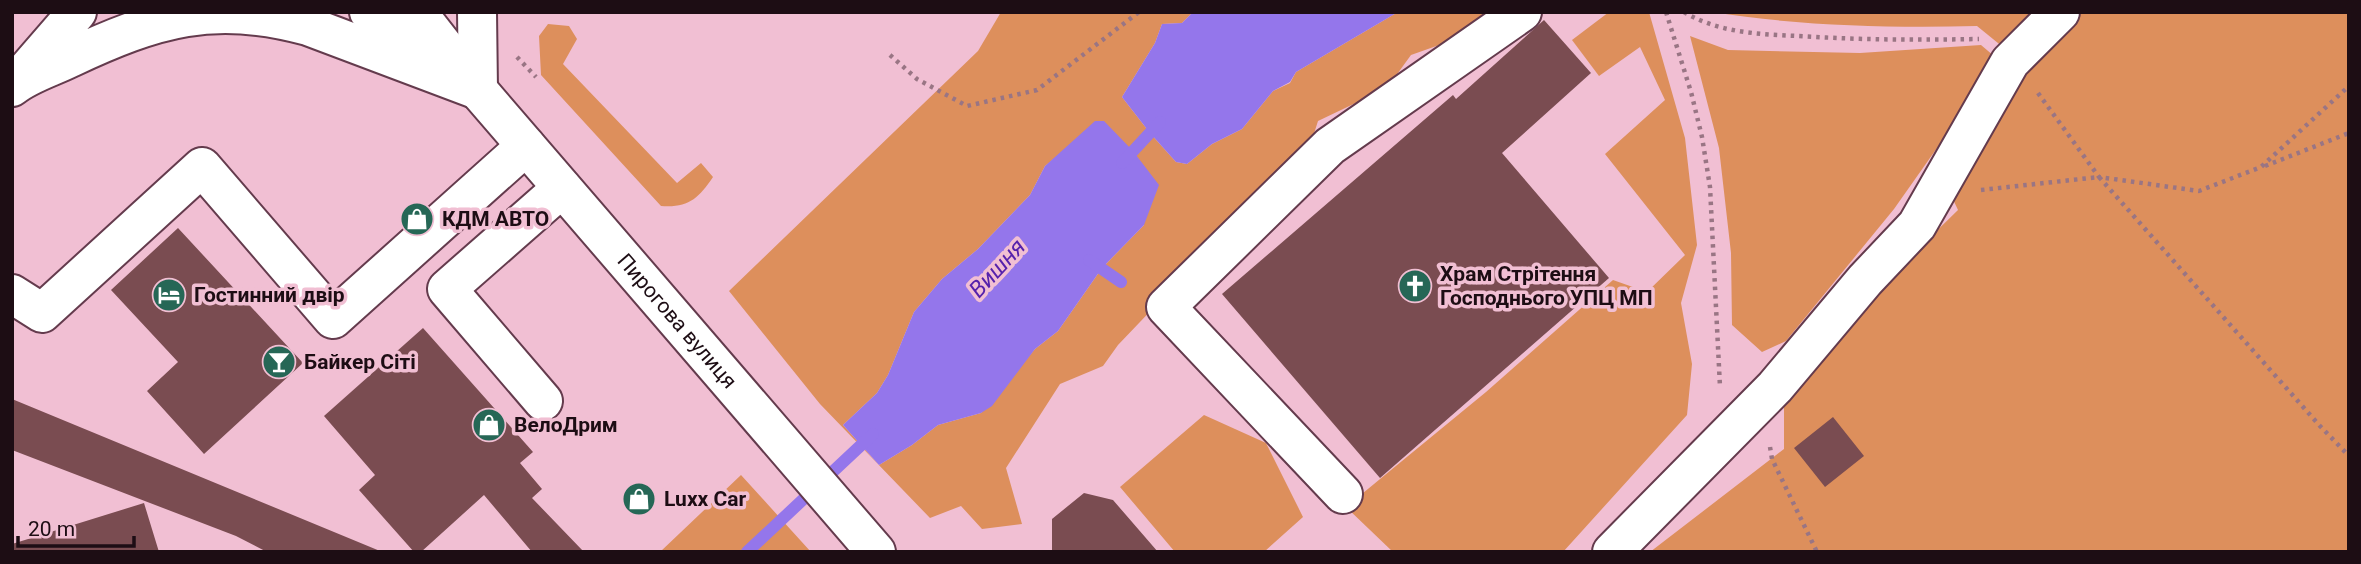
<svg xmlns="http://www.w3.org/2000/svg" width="2361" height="564" font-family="Roboto,sans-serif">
	<rect width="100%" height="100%" fill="#f1bfd3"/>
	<!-- green -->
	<path fill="#dd8f5c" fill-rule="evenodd" d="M 1001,12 L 1193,12 L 1182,23 L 1162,24 L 1155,43 L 1122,97 L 1150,133 L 1176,162 L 1187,164 L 1212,144 L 1242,129 L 1273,91 L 1290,83 L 1296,72 L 1398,12 L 1526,12 L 1521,16 L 1411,55 L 1387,88 L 1318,121 L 1311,143 L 1118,345 L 1103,366 L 1060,384 L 1006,468 L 1022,524 L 982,529 L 961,506 L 930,518 L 820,404 L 729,291 L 978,51 ZM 1066,149 L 1144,225 L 1102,268 L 1058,331 L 1035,349 L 981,413 L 938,425 L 912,445 L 879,465 L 843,425 L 877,393 L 888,375 L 914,312 L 942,279 L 978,249 L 1030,195 L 1045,166 Z
		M 1609,12 L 1649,12 L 1685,138 L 1697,245 L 1681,303 L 1692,364 L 1687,415 L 1563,552 L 1393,552 L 1346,507 L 1486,392 L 1613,280 L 1647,292 L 1685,255 L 1605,154 L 1665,100 L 1640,47 L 1599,76 L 1572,40 Z
		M 1712,12 L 2349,12 L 2349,552 L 1650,552 L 1784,449 L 1784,404 L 1911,256 L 1958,210 L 1950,193 L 2009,52 L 1977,26 C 1890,28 1799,26 1712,12 Z
		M 548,24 L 569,26 L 577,39 L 563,64 L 677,183 L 701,163 L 713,177 C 698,199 688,208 661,206 L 541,75 L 539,36 Z
		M 1690,36 L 1728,50 L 1860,53 L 1981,45 L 1994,56 L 1949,131 L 1894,209 L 1786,341 L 1762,352 L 1732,325 L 1731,253 L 1719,148 Z
		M 1204,415 L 1266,443 L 1303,517 L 1264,552 L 1175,552 L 1120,487 Z
		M 741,475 L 811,552 L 660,552 Z"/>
	<!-- water -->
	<path fill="#9476eb" d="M 1193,12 L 1398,12 L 1296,72 L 1290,82 L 1273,91 L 1242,129 L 1212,144 L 1187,164 L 1176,162 L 1150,133 L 1122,97 L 1155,43 L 1162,24 L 1182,23 Z
		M 1095,121 L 1104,121 L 1133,151 L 1159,185 L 1144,225 L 1102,268 L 1058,331 L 1035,349 L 992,406 L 981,413 L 938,425 L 912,445 L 879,465 L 843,425 L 877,393 L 888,375 L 914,312 L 942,279 L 978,249 L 1030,195 L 1045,166 Z"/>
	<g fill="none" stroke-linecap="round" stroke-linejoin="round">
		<!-- stream -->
		<path stroke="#9476eb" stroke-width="12" d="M 1122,163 L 1160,122
			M 1089,260 L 1121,282
			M 747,552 L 873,434"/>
	</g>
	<!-- building -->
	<path fill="#7a4c51" d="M 1544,20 L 1591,73 L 1502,153 L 1609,278 L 1380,478 L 1222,294 L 1453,95 L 1456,99 Z
		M 178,228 L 303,363 L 204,454 L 147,391 L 178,362 L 111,290 Z
		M 423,328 L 533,452 L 520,463 L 542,489 L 532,498 L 584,552 L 532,552 L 484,495 L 421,552 L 414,552 L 359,490 L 375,475 L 324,416 Z
		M 12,399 L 380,551 L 380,552 L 267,552 L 236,536 L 12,450 Z
		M 1833,417 L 1864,456 L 1825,487 L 1794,448 Z
		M 1084,493 L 1113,500 L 1158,552 L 1052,552 L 1052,519 Z
		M 144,503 L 159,552 L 12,552 L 12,544 Z"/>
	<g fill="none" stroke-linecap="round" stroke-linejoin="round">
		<defs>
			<path id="minor" d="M 25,72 L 77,12
				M 12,87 C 28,74 52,67 70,58 C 155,18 214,0 308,26 L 478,90 L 477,12
				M 12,294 L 42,313 L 202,167 L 333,319 L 526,146
				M 543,401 L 447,289 L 562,188
				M 1343,494 L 1166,307 L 1330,146 L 1522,12
				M 1612,552 L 1775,387 L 1865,280 L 1917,225 L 2010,62 L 2060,12"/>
			<g id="major">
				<path d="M 369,12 L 442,64"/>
				<path id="s1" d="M 417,12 L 478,90 L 876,552"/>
			</g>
		</defs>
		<!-- minor casing -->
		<use href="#minor" stroke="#643b4d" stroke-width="42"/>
		<!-- major casing -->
		<use href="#major" stroke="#643b4d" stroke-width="42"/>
		<!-- path -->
		<path stroke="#997584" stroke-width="4.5" stroke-dasharray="3.5 5" stroke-linecap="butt" d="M 1666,12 L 1691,92 L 1702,137 L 1710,187 L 1720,387
			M 1684,12 C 1724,36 1770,34 1816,37 C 1870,40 1924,40 1979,39
			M 890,55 L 917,79 L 967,106 L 1037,90 L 1139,12
			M 517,57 L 536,77
			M 2038,93 L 2099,177 L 2199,191 L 2261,167 L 2349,86
			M 2265,166 L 2349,133
			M 1981,190 L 2099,177 L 2320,426 L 2349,456
			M 1770,447 L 1772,459 L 1817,552"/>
		<!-- minor -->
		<use href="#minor" stroke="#fff" stroke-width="38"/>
		<!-- major -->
		<use href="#major" stroke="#fff" stroke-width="38"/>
	</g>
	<!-- icons -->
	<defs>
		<symbol id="shop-disc" viewBox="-11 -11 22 22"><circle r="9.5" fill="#266756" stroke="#f1bfd3"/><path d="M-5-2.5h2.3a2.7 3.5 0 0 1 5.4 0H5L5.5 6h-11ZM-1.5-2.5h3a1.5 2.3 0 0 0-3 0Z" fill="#fff"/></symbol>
		<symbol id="church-disc" viewBox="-11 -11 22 22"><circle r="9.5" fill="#266756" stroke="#f1bfd3"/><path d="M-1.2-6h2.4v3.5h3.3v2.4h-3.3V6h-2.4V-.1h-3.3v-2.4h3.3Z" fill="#fff"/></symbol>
		<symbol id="hotel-disc" viewBox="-11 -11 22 22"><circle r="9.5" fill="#266756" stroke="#f1bfd3"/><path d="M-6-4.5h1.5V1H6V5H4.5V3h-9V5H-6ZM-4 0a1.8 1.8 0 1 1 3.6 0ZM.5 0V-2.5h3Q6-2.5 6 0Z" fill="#fff"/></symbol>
		<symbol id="bar-disc" viewBox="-11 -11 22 22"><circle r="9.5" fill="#266756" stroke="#f1bfd3"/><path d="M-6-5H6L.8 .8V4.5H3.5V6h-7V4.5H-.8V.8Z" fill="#fff"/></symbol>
	</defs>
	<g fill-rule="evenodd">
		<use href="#shop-disc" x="398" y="200" width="38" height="38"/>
		<use href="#church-disc" x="1396" y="267" width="38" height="38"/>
		<use href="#hotel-disc" x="150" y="276" width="38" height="38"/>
		<use href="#bar-disc" x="260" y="343" width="38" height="38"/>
		<use href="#shop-disc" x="470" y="406" width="38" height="38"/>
		<use href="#shop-disc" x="620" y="480" width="38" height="38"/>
	</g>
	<g text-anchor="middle" stroke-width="7" stroke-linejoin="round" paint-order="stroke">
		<!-- poi labels -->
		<g font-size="21" font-weight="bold" fill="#1d0d14" stroke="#f1bfd3" text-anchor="start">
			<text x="442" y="226">КДМ АВТО</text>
			<text x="1440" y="281">Храм Стрітення<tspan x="1440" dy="24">Господнього УПЦ МП</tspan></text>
			<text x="194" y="302">Гостинний двір</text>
			<text x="304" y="369">Байкер Сіті</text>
			<text x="514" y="432">ВелоДрим</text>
			<text x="664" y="506">Luxx Car</text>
		</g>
		<!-- street labels -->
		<g font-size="21" fill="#1d0d14" stroke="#f1bfd3">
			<text dy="7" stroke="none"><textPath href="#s1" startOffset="404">Пирогова вулиця</textPath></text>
		</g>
		<!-- water labels -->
		<g font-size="23" font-style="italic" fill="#5621ac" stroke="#f1bfd3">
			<text transform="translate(997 268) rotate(-47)" y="8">Вишня</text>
		</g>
	</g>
	<!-- border -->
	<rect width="2361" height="564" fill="none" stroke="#1d0d14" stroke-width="28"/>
	<!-- scale -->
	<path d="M18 536v10h116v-10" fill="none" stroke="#1d0d14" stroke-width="3.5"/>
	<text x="28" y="536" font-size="21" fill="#1d0d14" stroke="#f1bfd3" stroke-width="5" paint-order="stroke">20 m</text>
</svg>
